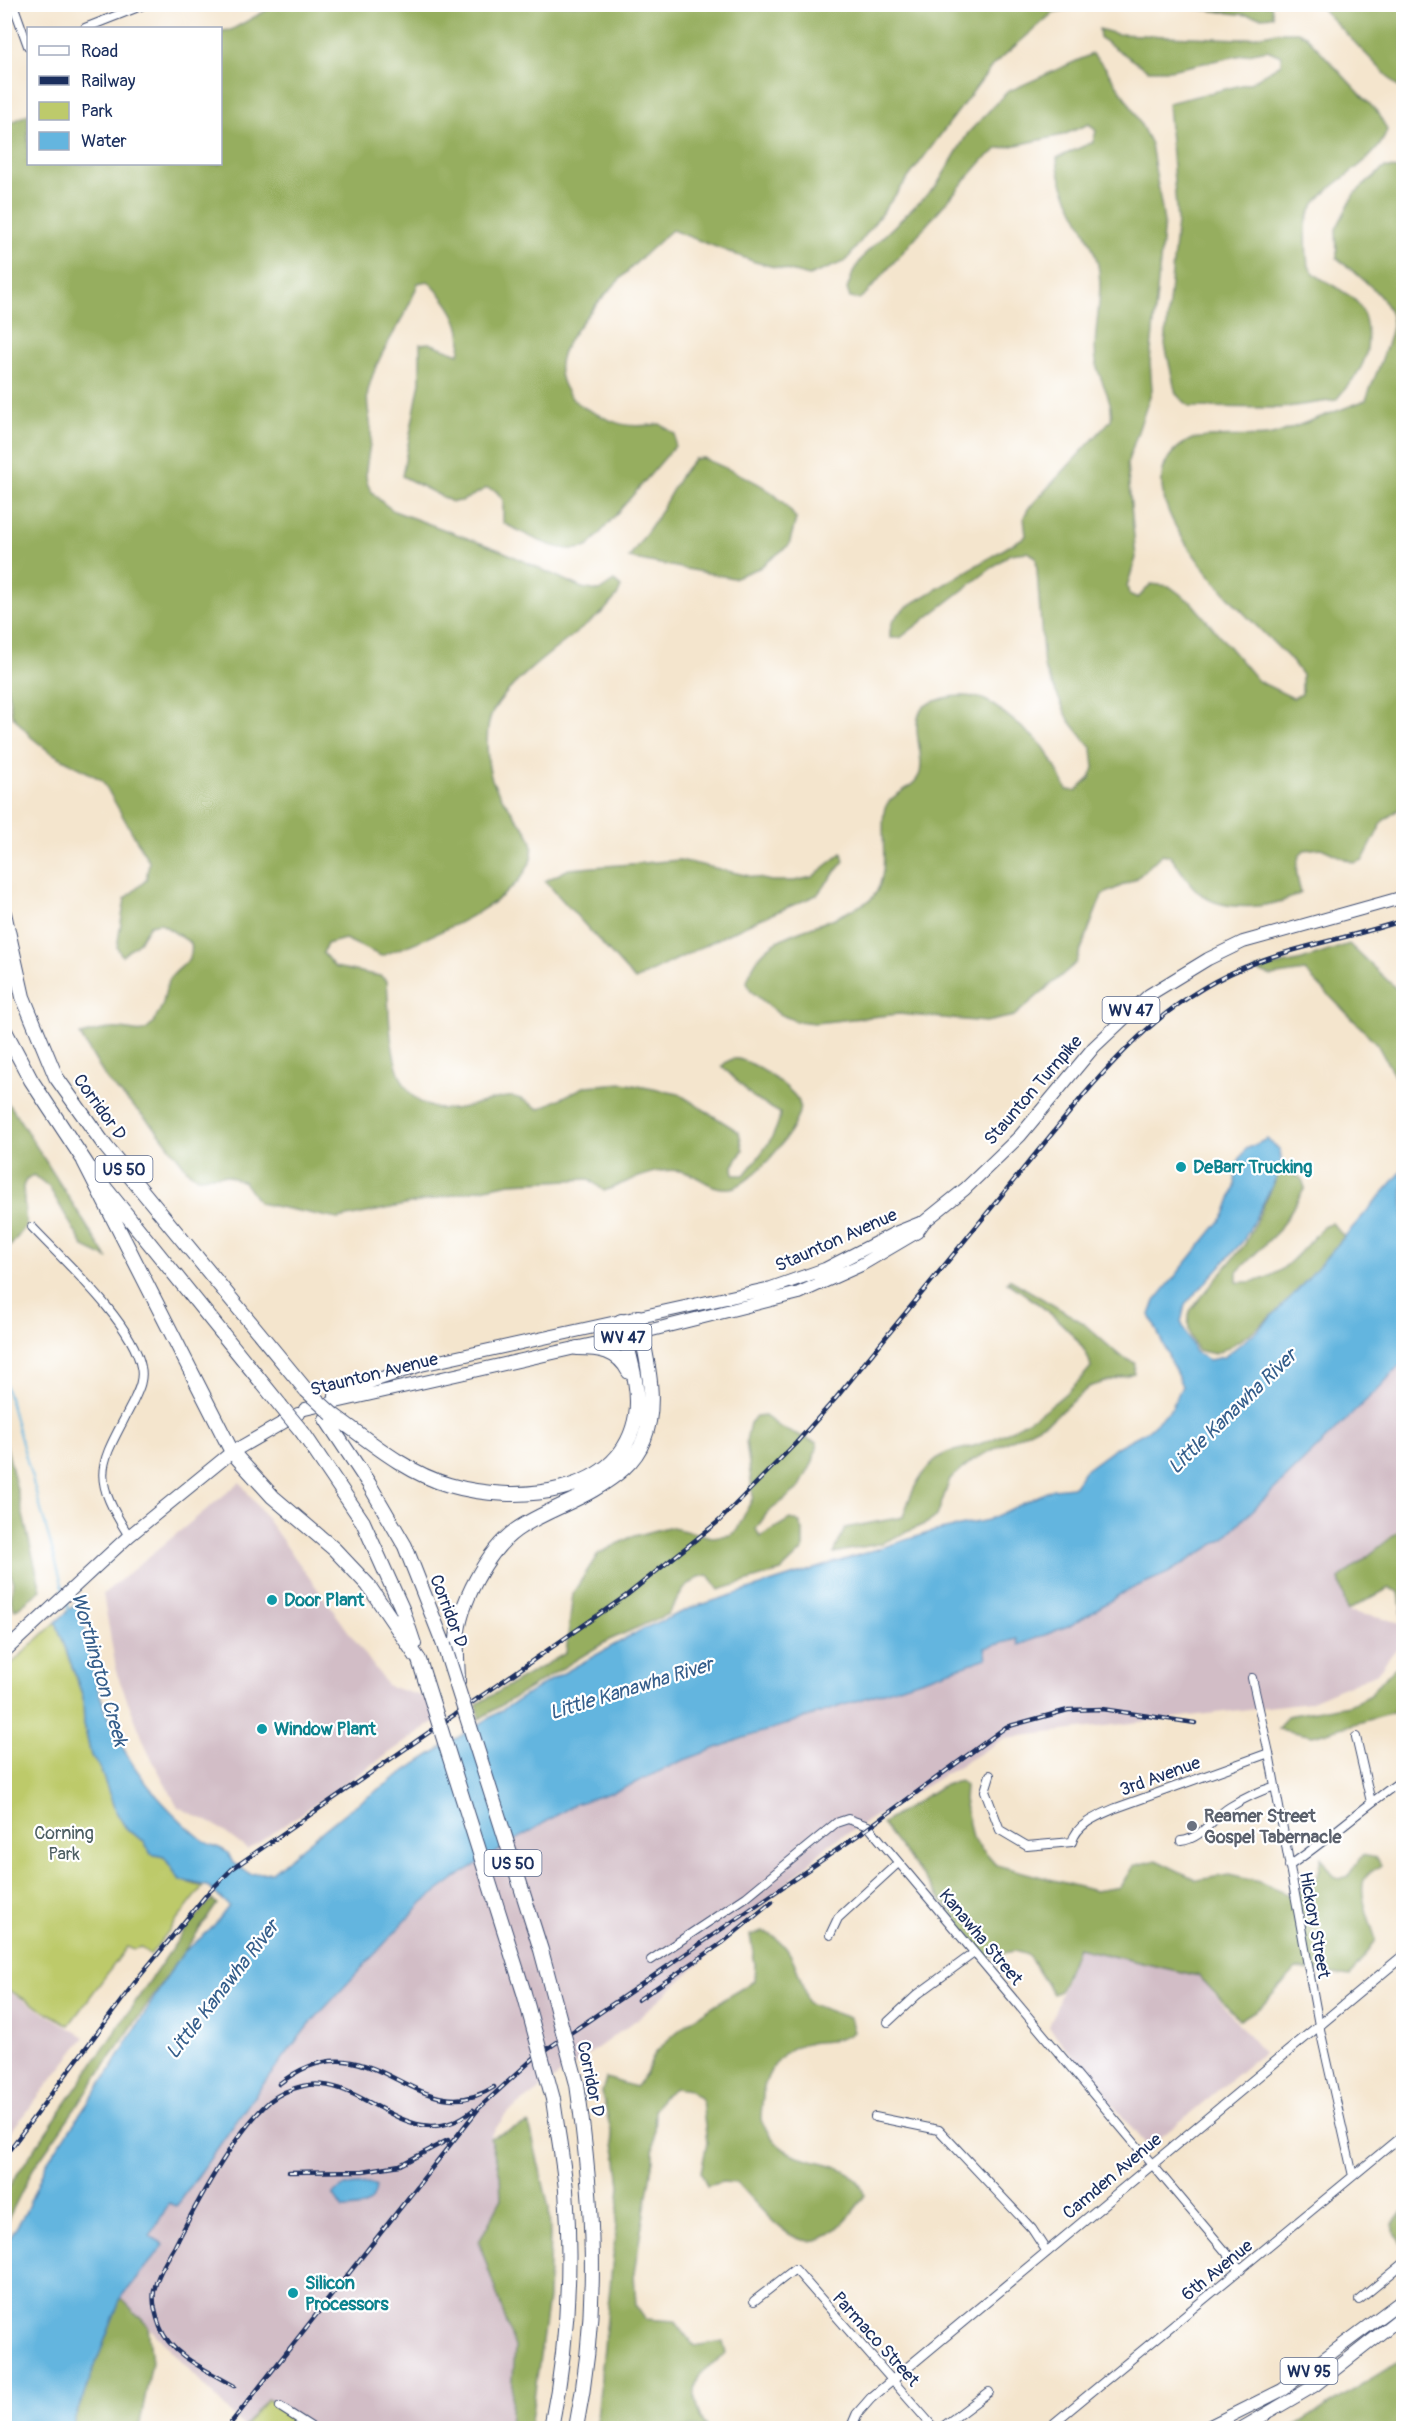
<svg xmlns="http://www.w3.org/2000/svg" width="1408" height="2433" font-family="Pangolin,sans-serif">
	<rect width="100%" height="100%" fill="#fff"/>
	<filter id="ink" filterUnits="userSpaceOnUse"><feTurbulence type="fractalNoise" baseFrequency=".0167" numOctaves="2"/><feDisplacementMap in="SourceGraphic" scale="12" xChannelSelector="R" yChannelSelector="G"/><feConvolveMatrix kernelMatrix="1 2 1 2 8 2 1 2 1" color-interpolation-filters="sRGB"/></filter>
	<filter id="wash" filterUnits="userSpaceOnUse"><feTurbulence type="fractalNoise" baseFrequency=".008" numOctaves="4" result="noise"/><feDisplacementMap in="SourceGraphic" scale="24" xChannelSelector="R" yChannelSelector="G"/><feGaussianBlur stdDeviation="1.35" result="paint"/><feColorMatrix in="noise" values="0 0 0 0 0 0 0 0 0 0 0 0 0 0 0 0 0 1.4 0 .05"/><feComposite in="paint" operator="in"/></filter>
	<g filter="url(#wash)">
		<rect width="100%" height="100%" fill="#f4e5cd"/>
		<!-- industrial -->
		<path fill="#d2bdc6" d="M 1403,1362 L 1403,1526 L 1339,1579 L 1347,1611 L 1403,1623 L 1400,1644 L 1377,1673 L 1309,1702 L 1005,1738 L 831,1843 L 639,2018 L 506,2114 L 489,2138 L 500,2175 L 501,2200 L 479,2242 L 515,2347 L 510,2428 L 315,2428 L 267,2399 L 244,2427 L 121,2298 L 163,2245 L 150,2237 L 169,2203 L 177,2206 L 252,2099 L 307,2027 L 423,1902 L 464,1872 L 575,1804 L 622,1789 L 679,1762 L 861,1698 L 987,1658 L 985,1648 L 1017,1639 L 1019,1645 L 1073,1624 L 1124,1592 L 1168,1573 L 1222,1539 Z
			M 240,1482 L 388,1686 L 441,1702 L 446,1714 L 248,1850 L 215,1825 L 178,1807 L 148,1752 L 117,1674 L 103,1594 Z
			M 1077,1948 L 1199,1976 L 1263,2053 L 1148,2148 L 1049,2027 Z
			M 4,1989 L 85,2037 L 5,2139 L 4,2139 Z"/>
		<!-- green -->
		<path fill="#bdca6b" stroke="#6c7c64" stroke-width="1.5" d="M 56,1622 L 83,1697 L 84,1724 L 91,1756 L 100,1768 L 115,1810 L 127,1830 L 144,1841 L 151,1854 L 164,1857 L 180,1880 L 203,1887 L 150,1955 L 141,1947 L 134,1949 L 127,1947 L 69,2025 L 5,1988 L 5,1670 Z
			M 267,2399 L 314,2428 L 243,2428 Z"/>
		<!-- forest -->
		<path fill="#96ae5f" stroke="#586e5e" stroke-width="1.5" d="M 276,5 L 1091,5 L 1054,12 L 992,66 L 846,261 L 809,276 L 755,262 L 672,230 C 645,253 568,326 561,358 C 556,377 567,399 585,408 C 616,424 624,429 660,424 L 675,434 L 675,446 L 589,546 C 561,558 527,534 503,523 L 503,500 L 496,491 L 487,488 L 462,501 L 452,502 L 402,476 L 420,382 L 420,344 L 429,343 L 459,354 C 467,325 447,300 428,281 L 418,283 C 406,321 377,351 368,391 C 365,405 372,422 371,437 C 366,476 356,485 394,511 L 502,551 L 582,588 L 599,591 L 614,581 L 621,587 L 617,596 L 604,611 C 573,637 513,676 493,711 C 484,727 486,770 495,786 C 500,797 509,806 515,816 C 521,824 531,834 532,843 C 541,897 421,941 381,956 L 345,939 L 327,944 L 323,953 L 335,967 L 380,976 L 387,981 C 391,1030 386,1121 460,1108 C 473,1106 501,1095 514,1097 C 522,1098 532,1105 539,1109 L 586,1086 L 623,1083 L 679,1094 L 739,1132 L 743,1150 L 733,1166 L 734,1175 L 744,1175 C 758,1157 778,1136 780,1113 L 755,1099 L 722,1066 C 726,1062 731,1058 738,1059 C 754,1062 789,1086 798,1100 C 810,1119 752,1186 730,1188 C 712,1190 703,1179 688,1173 C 662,1163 628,1182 604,1191 L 589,1179 L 510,1183 L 338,1219 L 259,1203 L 244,1182 L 225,1175 L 197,1177 L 189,1172 L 157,1130 L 107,1080 L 80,1035 C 90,1033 101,1029 111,1029 C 141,1027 144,1045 162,1006 C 165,998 165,987 169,980 C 178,965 195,964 191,943 L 160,923 L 150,925 L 138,943 L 122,956 L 117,947 L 125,899 L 146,880 L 149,862 L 102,780 L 50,752 L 31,737 L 12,715 L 4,670 L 5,126 L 28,114 L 28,164 L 220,164 L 221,31 L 231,30 Z
			M 1168,5 L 1271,5 L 1273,16 L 1262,17 Z
			M 1318,5 L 1403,5 L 1403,92 Z
			M 1099,29 L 1117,34 L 1241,39 L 1278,32 L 1297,32 L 1305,35 L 1379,114 L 1387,130 C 1375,172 1305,186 1306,230 C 1307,240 1305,257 1309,266 C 1313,276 1329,283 1338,288 C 1343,292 1349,295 1353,298 C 1369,312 1371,345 1363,363 C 1358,376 1345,388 1336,400 L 1280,408 L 1190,407 L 1176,394 L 1165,345 L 1177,221 L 1168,103 L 1250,83 L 1281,64 L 1281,56 L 1267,50 L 1170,70 L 1148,70 L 1100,38 Z
			M 1092,54 L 1105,67 L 1132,108 L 1151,144 L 1164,222 L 1150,362 L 1152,390 L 1127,464 L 1136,558 L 1127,586 L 1129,594 L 1138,598 L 1151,584 L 1169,586 L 1192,603 L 1258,681 L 1293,698 L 1302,694 L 1302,675 L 1291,660 C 1254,622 1099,486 1190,440 C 1203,434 1250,438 1267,436 C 1277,435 1288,429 1297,426 C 1320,417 1343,409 1366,400 C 1373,380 1390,344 1392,325 C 1394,300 1354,272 1337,258 L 1336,229 L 1354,194 L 1384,168 L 1403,169 L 1403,806 L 1383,821 L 1363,860 L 1354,863 L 1321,848 L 1304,850 C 1292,862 1297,878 1301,893 C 1278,906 1242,911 1215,902 C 1195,896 1182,872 1171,856 L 1162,854 L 1136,879 L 1102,895 L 1076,963 L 1014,1016 L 986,1022 L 899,1014 L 815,1023 L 796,1021 L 779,1014 L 751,991 L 747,982 C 762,928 812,934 853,909 C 859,906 869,902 873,897 C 891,874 880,839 884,812 C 887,793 914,791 920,773 C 925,753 910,730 921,710 C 926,702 937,701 945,698 C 957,695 973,695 985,700 C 994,704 1041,742 1045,749 C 1054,762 1060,777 1067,790 L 1076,791 L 1090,778 L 1094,768 L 1092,749 L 1069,720 L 1044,667 L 1036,557 L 1028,552 L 1010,554 L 900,638 L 890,638 C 889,621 896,616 908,606 L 1026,536 L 1024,517 L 1028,509 L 1111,420 C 1114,402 1102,385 1097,367 C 1090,337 1106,295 1097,261 C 1087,225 1059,195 1057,158 L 1093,142 L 1096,131 L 1089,124 L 1063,135 L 998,149 L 983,160 L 867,293 L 859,299 L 850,298 L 847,289 L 854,270 L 865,254 L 937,185 L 968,133 L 1007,92 Z
			M 703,458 C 737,474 776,485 796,519 L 789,545 L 759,568 L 733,578 L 629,558 L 656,519 L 681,475 L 694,459 Z
			M 842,853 L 844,861 L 817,895 L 746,925 L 635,980 L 545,881 L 569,869 L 680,860 L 771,881 L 794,881 L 812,877 Z
			M 1349,944 L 1403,995 L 1403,1092 L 1377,1044 L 1305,971 L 1271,976 L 1255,970 L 1302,960 Z
			M 5,1101 L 12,1108 L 107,1258 L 84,1247 L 49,1187 L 34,1175 L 26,1179 L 23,1187 L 26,1226 L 5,1253 Z
			M 1282,1167 L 1302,1179 L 1305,1188 L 1279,1230 L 1237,1272 L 1237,1282 C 1279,1285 1297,1254 1323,1227 L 1332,1223 L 1344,1237 C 1308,1281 1267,1330 1215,1354 L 1197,1350 C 1189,1338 1187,1324 1190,1311 L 1245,1244 Z
			M 1009,1279 L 1082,1322 L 1119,1355 L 1135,1363 L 1134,1373 L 1089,1387 L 1052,1419 L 973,1460 L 950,1479 L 937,1516 L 929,1522 L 882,1543 L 834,1553 L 845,1528 L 903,1517 C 910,1496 917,1477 934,1461 C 947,1449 961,1451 977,1445 C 1019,1430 1063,1402 1091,1367 C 1085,1335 1033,1299 1007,1282 Z
			M 765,1416 L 780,1427 L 817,1443 L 813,1462 L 799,1488 L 767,1513 L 756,1529 L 760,1537 L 790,1519 L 799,1522 L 803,1530 L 803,1550 L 781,1571 L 719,1590 L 708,1575 L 699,1577 L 684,1589 L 668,1614 L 607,1641 L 479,1719 L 477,1704 L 566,1653 L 573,1593 L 598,1554 L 631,1537 L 668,1527 L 712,1537 L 730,1535 L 737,1530 L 753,1497 L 746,1441 L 750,1423 L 756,1417 Z
			M 4,1436 L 41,1590 L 15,1610 L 11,1601 L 13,1580 L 5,1560 Z
			M 1403,1528 L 1403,1710 L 1313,1736 L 1278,1729 L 1287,1716 L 1349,1705 L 1371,1695 L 1377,1685 L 1400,1663 L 1403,1623 L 1399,1592 L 1389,1588 L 1347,1611 L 1339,1579 Z
			M 960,1781 L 965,1786 L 964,1800 L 972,1838 L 996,1865 L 1095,1891 L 1120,1887 L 1133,1866 L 1156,1860 L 1197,1880 L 1229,1875 L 1259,1882 L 1289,1895 C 1315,1886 1316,1885 1321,1857 L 1334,1876 L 1340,1879 L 1348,1876 L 1362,1855 L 1377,1858 L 1381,1865 C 1376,1869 1366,1874 1364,1880 C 1358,1894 1372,1926 1376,1940 L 1350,1976 L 1296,1969 L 1261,2007 L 1240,2020 L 1199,1976 L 1077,1948 L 1060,1991 L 1053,1994 L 1028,1955 L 1014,1951 L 986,1957 L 882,1824 L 943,1785 Z
			M 212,1899 L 217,1904 L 33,2169 L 5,2225 L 5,2192 L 184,1931 Z
			M 763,1932 C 793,1940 799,1976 808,2003 L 850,2018 L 854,2032 C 831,2048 810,2036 789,2050 C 776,2059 763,2080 763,2096 C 762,2104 761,2112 761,2119 C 762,2125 767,2130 770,2135 C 795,2174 848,2148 865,2195 C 812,2273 788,2239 737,2183 L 722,2182 L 707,2186 L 701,2172 L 707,2143 L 702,2100 L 690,2090 L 675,2088 L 662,2097 L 655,2110 L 653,2160 L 634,2273 L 636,2306 L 645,2319 L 675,2321 L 694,2346 L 723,2341 L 726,2354 C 718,2360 705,2367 700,2375 C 690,2392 696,2415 708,2428 L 659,2428 L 640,2424 L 637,2428 L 596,2428 L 620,2186 L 616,2153 L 602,2092 L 606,2078 L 635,2087 C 651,2074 648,2060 659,2049 C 686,2020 721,2001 754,1981 L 755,1964 L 750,1935 Z
			M 529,2123 L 549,2208 L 550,2235 L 548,2298 L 530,2428 L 510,2428 L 515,2347 L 479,2242 L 501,2200 L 500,2175 L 490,2138 Z
			M 1403,2211 L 1403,2246 L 1395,2235 L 1393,2224 Z
			M 121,2298 L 148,2326 L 152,2362 L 139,2428 L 71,2428 Z
			M 1403,2359 L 1403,2428 L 1291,2428 Z"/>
		<!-- water -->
		<path fill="#64b5df" stroke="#40729e" stroke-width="1.5" d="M 1267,1139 L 1280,1150 L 1282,1167 L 1243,1241 L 1185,1305 L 1181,1322 L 1195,1352 L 1209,1360 L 1224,1357 L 1258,1330 L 1295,1293 L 1403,1170 L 1403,1362 L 1381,1386 L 1223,1539 L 1168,1573 L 1124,1592 L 1073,1624 L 1019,1645 L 1017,1639 L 985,1648 L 987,1658 L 741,1739 L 679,1762 L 622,1789 L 575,1804 L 464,1872 L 423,1902 L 307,2027 L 252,2099 L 177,2206 L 169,2203 L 150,2237 L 164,2245 L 121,2298 L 71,2428 L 5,2428 L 4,2248 L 25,2213 L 46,2164 L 109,2072 L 168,1975 L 183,1953 L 211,1929 L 229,1906 L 207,1886 L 180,1880 L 164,1857 L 151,1854 L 144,1841 L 127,1830 L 115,1810 L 100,1768 L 91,1756 L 84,1724 L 83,1697 L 56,1622 L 79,1601 C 87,1623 86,1645 92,1668 C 112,1744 144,1792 204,1841 C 211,1846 221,1847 228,1853 L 233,1863 L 250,1874 L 272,1872 L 347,1811 L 422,1760 L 542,1685 L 643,1629 L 691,1608 L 931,1532 L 988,1520 L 1053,1489 L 1073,1487 L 1084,1471 L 1117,1447 L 1147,1431 L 1171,1409 L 1182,1386 L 1150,1315 L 1155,1301 L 1225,1215 L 1235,1187 L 1236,1165 L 1246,1149 Z
			M 370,2184 L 376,2187 C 374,2208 361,2208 343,2209 L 333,2194 L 345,2186 Z"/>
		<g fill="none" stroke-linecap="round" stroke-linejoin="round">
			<!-- stream -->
			<path stroke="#64b5df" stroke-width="2" d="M 4,1380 L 64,1591
				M 67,1599 L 69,1611"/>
		</g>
	</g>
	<g filter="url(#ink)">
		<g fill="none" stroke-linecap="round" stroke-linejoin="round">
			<defs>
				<path id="minor" d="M 13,4 L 28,46
					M 85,28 L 146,4
					M 32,1227 C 63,1260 133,1323 141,1367 C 144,1380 138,1391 133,1402 C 101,1465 88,1472 129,1536
					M 1252,1678 L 1269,1753 L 1319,2025 L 1353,2176
					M 1356,1737 L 1371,1802
					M 990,1775 L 985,1791 L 1000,1830 L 1027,1846 L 1072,1842 C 1077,1823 1100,1815 1116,1808 L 1269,1753
					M 1181,1841 C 1202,1839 1213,1817 1230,1807 C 1243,1799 1259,1791 1273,1787
					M 1289,1866 C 1329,1839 1364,1806 1404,1779
					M 830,1935 L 838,1918 L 898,1863
					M 651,1960 L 746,1897 L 836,1823 L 848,1819 L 868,1826 L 1241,2270
					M 888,2022 L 918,1994 L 974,1953
					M 875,2117 L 939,2130 L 1032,2229 L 1047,2252
					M 1359,2300 L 1404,2263
					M 754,2301 L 795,2269 L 934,2428
					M 280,2407 L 313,2428
					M 941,2428 L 989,2392
					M 1048,2428 L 1404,2134"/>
				<path id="tertiary" d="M 851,2428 L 857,2414 L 871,2398 L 1404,1955"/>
				<path id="primary" d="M 335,1396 L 364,1384 L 421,1365 L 771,1288 L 825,1269 L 895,1233 L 920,1223
					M 305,1409 L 624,1337 L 799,1293 L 861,1265 L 917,1232 L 924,1222 L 965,1189 L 1020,1136 L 1094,1047 L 1149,995 L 1208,959 L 1243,942 L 1404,897
					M 4,1652 L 129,1536 L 232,1452 L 298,1414
					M 1206,2428 L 1282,2390 L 1404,2299
					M 1242,2428 L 1314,2386 L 1404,2315"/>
				<path id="motorway" d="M 4,913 L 23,997 L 56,1077 L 106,1147 L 306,1390
					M 4,1029 L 31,1080 L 89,1168
					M 84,1161 L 232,1452 L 273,1497 L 334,1549 L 368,1585 L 419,1660
					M 101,1183 L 280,1405
					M 577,1348 C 599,1348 618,1350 629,1372
					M 332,1414 C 368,1440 406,1473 449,1485 C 514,1504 622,1498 636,1415 C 641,1386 627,1350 621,1321
					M 326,1419 L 369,1484 L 405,1546 L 444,1645
					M 303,1433 L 363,1522 L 403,1611 L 414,1644
					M 458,1682 C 458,1668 456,1654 457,1640 C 459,1604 487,1551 516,1530 C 539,1514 569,1504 593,1490 C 615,1477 635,1463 644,1439 C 659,1402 646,1355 638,1317
					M 551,2428 C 567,2350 572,2269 566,2190 C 563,2160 557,2129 553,2099
					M 576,2428 C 600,2309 594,2204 577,2084"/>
			</defs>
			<!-- minor casing -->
			<use href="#minor" stroke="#3c4a6f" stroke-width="10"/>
			<!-- tertiary casing -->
			<use href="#tertiary" stroke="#3c4a6f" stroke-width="11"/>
			<!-- primary casing -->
			<use href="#primary" stroke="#3c4a6f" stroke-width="14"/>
			<!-- motorway casing -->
			<use href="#motorway" stroke="#3c4a6f" stroke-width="16"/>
			<!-- minor -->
			<use href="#minor" stroke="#fff" stroke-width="8"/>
			<!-- tertiary -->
			<use href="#tertiary" stroke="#fff" stroke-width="9"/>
			<!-- primary -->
			<use href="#primary" stroke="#fff" stroke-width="12"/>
			<!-- motorway -->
			<use href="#motorway" stroke="#fff" stroke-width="14"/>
			<defs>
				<path id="rail" d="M 638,2000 L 722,1943 L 772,1902
					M 279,2084 C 372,2011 415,2137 494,2087
					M 4,2157 L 139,1977 L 208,1893 L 232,1869 L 627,1595 L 719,1521 L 796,1443 L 836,1398 L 1082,1097 C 1137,1033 1188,985 1271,957 C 1314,943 1360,935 1404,920
					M 289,2172 L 363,2171 L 400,2165 L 448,2140
					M 234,2386 C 209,2371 171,2356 160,2327 C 156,2316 152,2303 154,2291 C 157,2275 167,2260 175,2246 C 197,2202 234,2133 270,2101 C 280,2093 290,2089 303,2086 C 363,2072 410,2161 473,2110
					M 227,2428 L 479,2108 L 534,2058 L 857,1836 L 1006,1727 L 1068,1710 L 1102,1709 L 1195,1723"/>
			</defs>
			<!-- rail casing -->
			<use href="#rail" stroke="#1b2f5e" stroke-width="4.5"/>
			<!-- rail -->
			<use href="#rail" stroke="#fff" stroke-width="2" stroke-dasharray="7" stroke-linecap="butt"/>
			<defs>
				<path id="motorway-bridge" d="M 306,1390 L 332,1414
					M 280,1405 L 303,1433
					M 444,1645 L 541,1950 L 577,2084
					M 419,1660 L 524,1993 L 553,2099"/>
			</defs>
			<!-- motorway-bridge casing -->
			<use href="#motorway-bridge" stroke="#3c4a6f" stroke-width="16" stroke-linecap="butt"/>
			<!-- motorway-bridge -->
			<use href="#motorway-bridge" stroke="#fff" stroke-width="14"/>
		</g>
	</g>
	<!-- markers -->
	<g fill="#0f9aa8" stroke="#fff" stroke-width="2">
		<circle cx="1181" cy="1167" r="6"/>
		<circle cx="272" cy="1600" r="6"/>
		<circle cx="262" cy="1729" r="6"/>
		<circle cx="293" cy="2293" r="6"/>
	</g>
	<circle fill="#6b7280" stroke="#fff" stroke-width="2" cx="1192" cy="1826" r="6"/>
	<g text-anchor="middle" stroke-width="4.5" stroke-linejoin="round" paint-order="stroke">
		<!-- shield labels -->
		<g fill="#fff" stroke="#5f6d8e" stroke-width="1.5">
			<rect x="1102.5" y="997" width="57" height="26" rx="4.5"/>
			<rect x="95.5" y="1156" width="57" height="26" rx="4.5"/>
			<rect x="594.5" y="1324" width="57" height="26" rx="4.5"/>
			<rect x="484.5" y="1850" width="57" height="26" rx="4.5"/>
			<rect x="1280.5" y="2358" width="57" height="26" rx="4.5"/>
		</g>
		<g font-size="16" font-weight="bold" fill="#1b2f5e">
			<text x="1131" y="1016">WV 47</text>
			<text x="124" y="1175">US 50</text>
			<text x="623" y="1343">WV 47</text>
			<text x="513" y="1869">US 50</text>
			<text x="1309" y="2377">WV 95</text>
		</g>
		<!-- street labels -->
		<g font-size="18" fill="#1b2f5e" stroke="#fff">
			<text transform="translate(1033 1090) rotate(-49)" y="6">Staunton Turnpike</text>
			<text transform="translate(100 1107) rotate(54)" y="6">Corridor D</text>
			<text transform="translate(836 1240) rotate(-24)" y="6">Staunton Avenue</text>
			<text transform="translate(374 1374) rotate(-14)" y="6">Staunton Avenue</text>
			<text transform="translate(449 1611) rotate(69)" y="6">Corridor D</text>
			<text transform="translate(1160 1776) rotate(-20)" y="6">3rd Avenue</text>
			<text transform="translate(1315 1925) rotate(80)" y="6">Hickory Street</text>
			<text transform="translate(981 1937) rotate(50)" y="6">Kanawha Street</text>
			<text transform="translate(591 2079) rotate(78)" y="6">Corridor D</text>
			<text transform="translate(1112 2176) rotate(-40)" y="6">Camden Avenue</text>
			<text transform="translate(1217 2270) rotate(-39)" y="6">6th Avenue</text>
			<text transform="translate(876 2339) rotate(48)" y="6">Parmaco Street</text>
		</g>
		<!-- culture labels -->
		<g font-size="18" font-weight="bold" fill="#0d838f" stroke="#fff" text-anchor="start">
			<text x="1193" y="1173">DeBarr Trucking</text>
			<text x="284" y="1606">Door Plant</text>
			<text x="274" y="1735">Window Plant</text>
			<text x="305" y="2289">Silicon<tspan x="305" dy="21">Processors</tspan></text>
		</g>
		<!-- worship labels -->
		<g font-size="18" font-weight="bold" fill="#5b616d" stroke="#fff" text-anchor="start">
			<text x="1204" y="1822">Reamer Street<tspan x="1204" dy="21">Gospel Tabernacle</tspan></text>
		</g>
		<!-- park labels -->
		<g font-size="18" fill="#4c5e62" stroke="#fff">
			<text x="64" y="1839">Corning<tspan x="64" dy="21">Park</tspan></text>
		</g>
		<!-- water labels -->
		<g font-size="20" font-style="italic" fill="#355e8b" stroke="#fff">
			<text transform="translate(1232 1411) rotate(-44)" y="7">Little Kanawha River</text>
			<text transform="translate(100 1669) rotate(74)" y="7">Worthington Creek</text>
			<text transform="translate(631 1688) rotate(-17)" y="7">Little Kanawha River</text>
			<text transform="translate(222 1989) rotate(-52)" y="7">Little Kanawha River</text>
		</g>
	</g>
	<!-- margin -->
	<rect width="1408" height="2433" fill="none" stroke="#fff" stroke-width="24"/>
	<!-- legend -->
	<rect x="27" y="27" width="195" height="138" fill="#ffffff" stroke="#a4acbf" stroke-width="1.5"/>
	<rect x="39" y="46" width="30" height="9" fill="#ffffff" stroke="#a4acbf" stroke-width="1.5"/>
	<text x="81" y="57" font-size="18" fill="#1b2f5e">Road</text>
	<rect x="39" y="76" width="30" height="9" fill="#1b2f5e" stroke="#a4acbf" stroke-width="1.5"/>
	<text x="81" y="87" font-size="18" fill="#1b2f5e">Railway</text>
	<rect x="39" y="102" width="30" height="18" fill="#bdca6b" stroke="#a4acbf" stroke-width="1.5"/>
	<text x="81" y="117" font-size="18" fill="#1b2f5e">Park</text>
	<rect x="39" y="132" width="30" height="18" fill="#64b5df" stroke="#a4acbf" stroke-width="1.5"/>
	<text x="81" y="147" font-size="18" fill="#1b2f5e">Water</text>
</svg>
